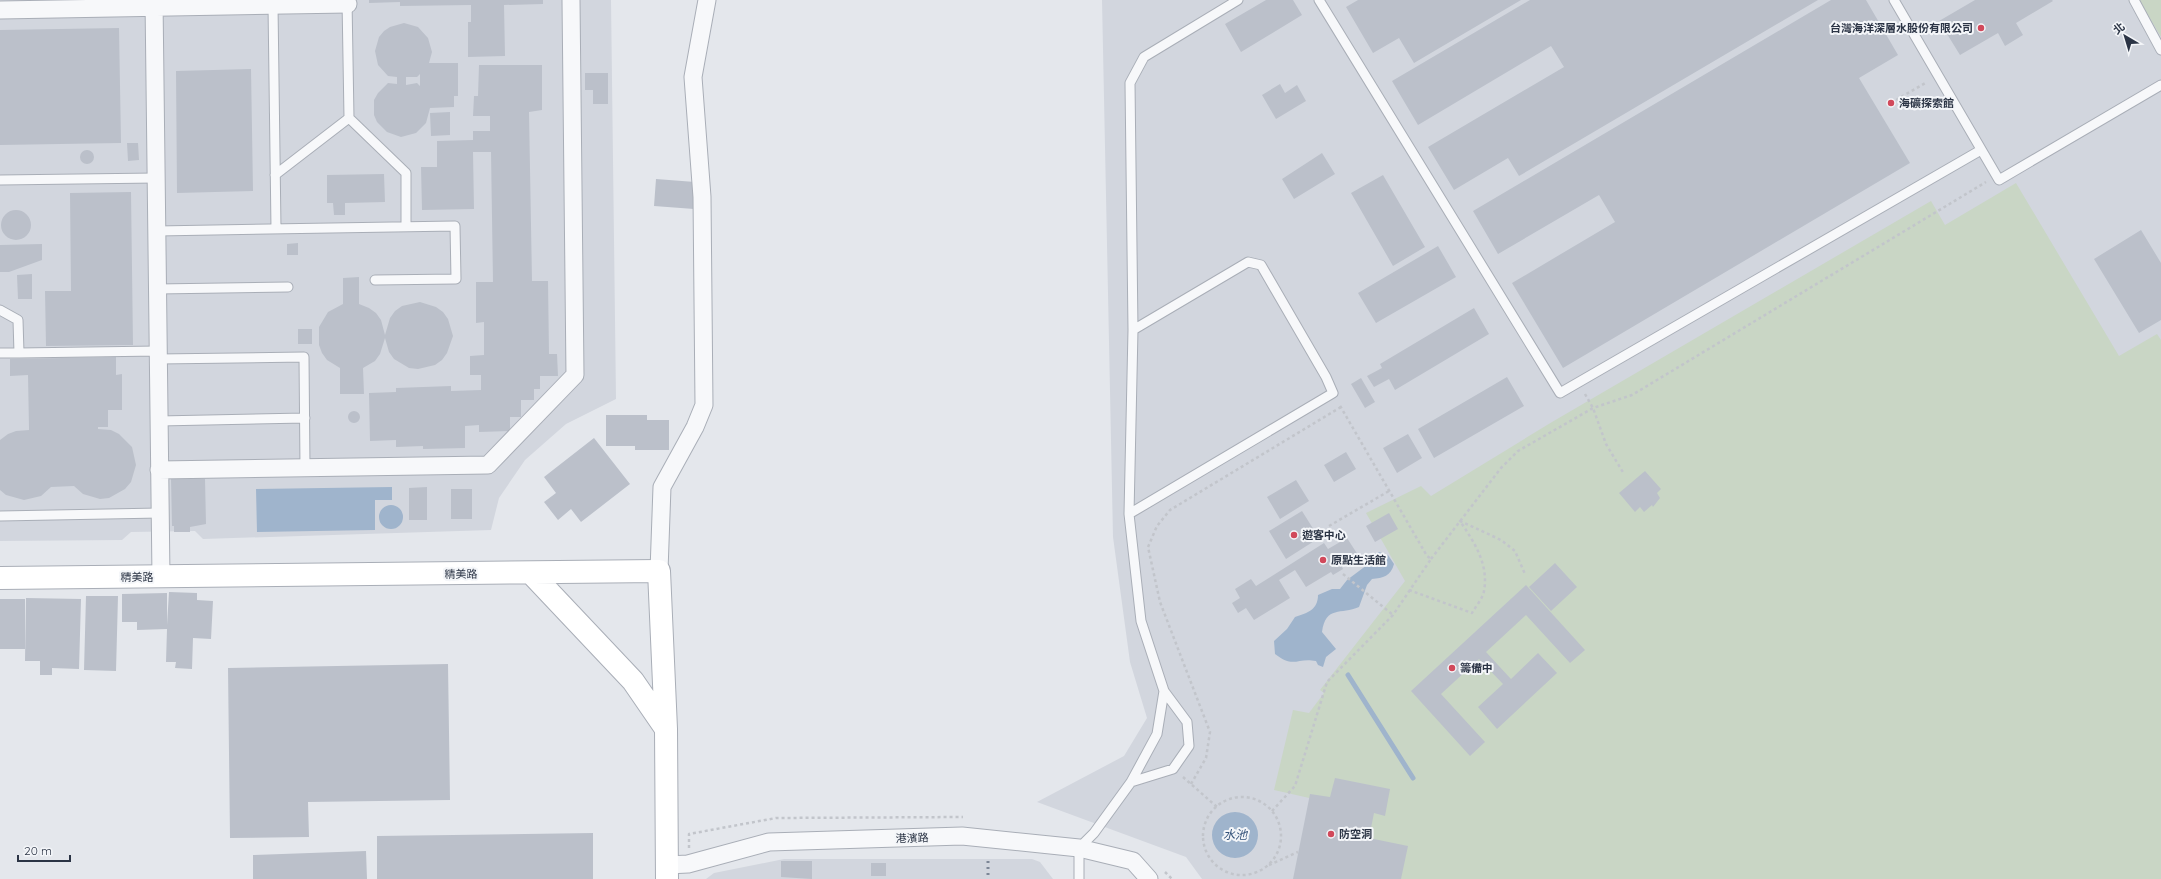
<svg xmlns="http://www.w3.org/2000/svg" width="2161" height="879" font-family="Quicksand,'Noto Sans TC',sans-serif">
	<rect width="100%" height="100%" fill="#e4e7ec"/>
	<!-- built -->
	<path fill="#d2d6de" d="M 0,0 L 611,0 L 616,399 L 566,424 L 525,460 L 499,498 L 491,530 L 203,539 L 195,531 L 131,532 L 122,540 L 0,541 Z
		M 1102,0 L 2161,0 L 2161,879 L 1202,879 L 1186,857 L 1037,802 L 1124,756 L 1147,718 L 1130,662 L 1113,537 Z
		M 784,859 L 1032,859 L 1040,862 L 1053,879 L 706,879 L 714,873 Z"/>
	<!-- green -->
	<path fill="#c9d6c5" d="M 2139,0 L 2161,0 L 2161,37 Z
		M 2016,183 L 2119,356 L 2157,334 L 2161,340 L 2161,879 L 1377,879 L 1349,866 L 1362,810 L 1274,790 L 1293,710 L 1309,713 L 1324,693 L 1320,690 L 1405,581 L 1366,513 L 1421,486 L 1431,496 L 1552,422 L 1931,201 L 1945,225 Z"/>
	<!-- water -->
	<path fill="#9fb4cc" d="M 392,487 L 392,500 L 375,500 L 375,530 L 257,532 L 256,489 Z
		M379 517a12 12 0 1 1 24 0a12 12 0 1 1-24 0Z
		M 1379,552 L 1388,555 L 1394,564 C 1391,576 1383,578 1372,579 L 1367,585 L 1359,607 C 1341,615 1326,605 1322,632 L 1336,649 L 1326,657 L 1323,667 L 1318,665 L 1316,661 C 1297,657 1294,669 1275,654 L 1274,641 L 1287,629 L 1295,617 C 1307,613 1318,610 1318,595 L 1332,589 L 1340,589 L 1347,580 L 1371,562 L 1372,555 Z
		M1212 835a23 23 0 1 1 46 0a23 23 0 1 1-46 0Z"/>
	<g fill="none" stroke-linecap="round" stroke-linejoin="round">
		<!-- stream -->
		<path stroke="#9fb4cc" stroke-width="5" d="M 1348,675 L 1413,778"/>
	</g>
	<!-- building -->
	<path fill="#bbc0ca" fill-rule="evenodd" d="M 369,0 L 543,0 L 543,4 L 504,5 L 505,56 L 468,57 L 468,22 L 471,22 L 471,5 L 400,6 L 400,2 L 369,3 Z
		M 1266,0 L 1293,0 L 1302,15 L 1241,52 L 1225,24 Z
		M 1358,0 L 1521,0 L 1414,63 L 1399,38 L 1373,53 L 1346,7 Z
		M 1530,0 L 1818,0 L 1519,176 L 1508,158 L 1454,190 L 1428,147 L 1564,67 L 1551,46 L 1418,125 L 1392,81 Z
		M 1831,0 L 1866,0 L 1898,55 L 1859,78 L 1910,163 L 1563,368 L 1512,283 L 1615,222 L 1599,195 L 1498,254 L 1473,211 Z
		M 1975,0 L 2052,0 L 2053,1 L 2016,23 L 2023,35 L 2005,46 L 1998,33 L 1960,55 L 1939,21 Z
		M 404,23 L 418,27 L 428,38 L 432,52 L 429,63 L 458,63 L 458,96 L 454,96 L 454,107 L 430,108 L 426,123 L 416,133 L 401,137 L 387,132 L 377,122 L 374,115 L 374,100 L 378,93 L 388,83 L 397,84 L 397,77 L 388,76 L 378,65 L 375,51 L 379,37 L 384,31 L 390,27 ZM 420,74 L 420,86 L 417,83 L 406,85 L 406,77 L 417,77 Z
		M 119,28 L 121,143 L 0,145 L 0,30 Z
		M 479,65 L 542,65 L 542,110 L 529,112 L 532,281 L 548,281 L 549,354 L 557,354 L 558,376 L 540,376 L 540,389 L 534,389 L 534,400 L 521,400 L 521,417 L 510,417 L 510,431 L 479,432 L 479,425 L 465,426 L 465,448 L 423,449 L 423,446 L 396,447 L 396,440 L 370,441 L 369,393 L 396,392 L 396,388 L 451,386 L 451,391 L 481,390 L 481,375 L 470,375 L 470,356 L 484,355 L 484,322 L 476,323 L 476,282 L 493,282 L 491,152 L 473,152 L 474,209 L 422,210 L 421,167 L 437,167 L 437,141 L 473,140 L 473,131 L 490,131 L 490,116 L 473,116 L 474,96 L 478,96 Z
		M 251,69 L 253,191 L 177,193 L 176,71 Z
		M 585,73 L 608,73 L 608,104 L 593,104 L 593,90 L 585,90 Z
		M 1280,84 L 1285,93 L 1297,85 L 1306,101 L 1276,119 L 1262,95 Z
		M 450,112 L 450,135 L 431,136 L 430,113 Z
		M 127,143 L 138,143 L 139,160 L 128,161 Z
		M80 157a7 7 0 1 1 14 0a7 7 0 1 1-14 0Z
		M 1322,153 L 1335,174 L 1294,199 L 1282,179 Z
		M 384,174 L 385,202 L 345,203 L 345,215 L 334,215 L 333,203 L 327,203 L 327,175 Z
		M 1383,175 L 1425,247 L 1393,266 L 1351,193 Z
		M 656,179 L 695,182 L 694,209 L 654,206 Z
		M 131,192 L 133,345 L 46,346 L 45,291 L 71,291 L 70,193 Z
		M1 225a15 15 0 1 1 30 0a15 15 0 1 1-30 0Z
		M 2141,230 L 2161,263 L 2161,320 L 2139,333 L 2094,259 Z
		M 298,243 L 298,255 L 287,255 L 287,244 Z
		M 42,244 L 42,260 L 9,272 L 0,272 L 0,245 Z
		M 1438,246 L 1456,277 L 1376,323 L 1358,293 Z
		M 32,274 L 32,299 L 18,299 L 17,275 Z
		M 359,277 L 359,304 L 369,308 L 376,313 L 381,320 L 385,335 L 390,318 L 395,311 L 402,306 L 420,302 L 436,307 L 443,312 L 448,319 L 453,336 L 447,353 L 442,360 L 435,365 L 418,369 L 409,368 L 394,359 L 389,352 L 385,338 L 380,354 L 375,361 L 363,368 L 364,394 L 340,394 L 340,368 L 327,360 L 322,353 L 319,345 L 319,327 L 328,312 L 343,304 L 343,278 Z
		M 1474,308 L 1489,334 L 1395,390 L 1389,379 L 1374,387 L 1367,376 L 1382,368 L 1380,364 Z
		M 298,329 L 312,329 L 312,344 L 298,344 Z
		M 116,357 L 116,375 L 122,374 L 122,410 L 108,410 L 108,427 L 98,427 L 98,429 L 111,430 L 119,434 L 132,447 L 136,465 L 131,482 L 125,489 L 109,498 L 100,499 L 83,494 L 74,486 L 51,487 L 41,496 L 24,500 L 6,495 L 0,490 L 0,440 L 8,434 L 16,431 L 29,430 L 29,428 L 28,375 L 10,376 L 10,359 Z
		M 1507,377 L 1524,406 L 1434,458 L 1418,429 Z
		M 1361,378 L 1375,402 L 1365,408 L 1351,384 Z
		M348 417a6 6 0 1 1 12 0a6 6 0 1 1-12 0Z
		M 606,415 L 647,415 L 647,420 L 669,420 L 669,450 L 635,450 L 635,446 L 606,446 Z
		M 1408,434 L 1422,458 L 1397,473 L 1383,448 Z
		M 594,438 L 630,484 L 581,522 L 571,509 L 558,520 L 544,502 L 556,493 L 544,477 Z
		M 1346,452 L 1356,469 L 1334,482 L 1324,465 Z
		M 1645,471 L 1661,489 L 1657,493 L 1660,498 L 1653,507 L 1652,505 L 1644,512 L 1640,507 L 1635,512 L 1619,493 Z
		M 171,478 L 205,479 L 206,524 L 190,527 L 190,532 L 174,532 L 174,526 L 172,526 Z
		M 1296,480 L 1309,501 L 1280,519 L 1267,497 Z
		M 427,487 L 427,520 L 409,520 L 409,488 Z
		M 451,489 L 472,489 L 472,519 L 451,519 Z
		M 1302,511 L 1319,538 L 1286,559 L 1269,531 Z
		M 1389,513 L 1398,529 L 1375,542 L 1366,526 Z
		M 1347,538 L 1358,555 L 1341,565 L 1343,569 L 1333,575 L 1331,572 L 1306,587 L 1295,570 L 1279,580 L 1290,598 L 1254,620 L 1246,608 L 1238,613 L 1232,603 L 1240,598 L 1235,589 L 1251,579 L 1256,586 L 1324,543 L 1328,549 Z
		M 1555,563 L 1577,587 L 1551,611 L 1529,587 Z
		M 1526,585 L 1585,650 L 1570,663 L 1526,615 L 1486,652 L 1511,679 L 1538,653 L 1557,673 L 1497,729 L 1478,707 L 1503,684 L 1479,659 L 1441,694 L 1485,742 L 1470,756 L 1411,691 Z
		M 169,592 L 197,593 L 197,600 L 213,601 L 211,639 L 193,638 L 192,669 L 175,668 L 176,662 L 166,662 L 167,629 L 137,630 L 137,622 L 122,622 L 122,594 L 167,593 L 167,625 Z
		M 86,596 L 118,596 L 116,671 L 84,670 Z
		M 26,598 L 81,599 L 79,669 L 52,668 L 52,675 L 40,675 L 40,661 L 25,661 Z
		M 0,599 L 25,599 L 25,649 L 0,649 Z
		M 448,664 L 450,800 L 308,802 L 309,837 L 230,838 L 228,668 Z
		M 1335,778 L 1390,789 L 1385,816 L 1374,813 L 1369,838 L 1408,846 L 1401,879 L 1293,879 L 1310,794 L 1330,797 Z
		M 593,833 L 593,879 L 377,879 L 377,836 Z
		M 366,851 L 367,879 L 253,879 L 253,855 Z
		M 781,861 L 812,861 L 812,879 L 781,877 Z
		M 871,863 L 886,863 L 886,876 L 871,876 Z"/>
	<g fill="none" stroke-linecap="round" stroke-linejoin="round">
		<defs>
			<path id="service" d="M 347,0 L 349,118 L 406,173 L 406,227
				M 1319,0 L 1560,393 L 1981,150
				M 1894,0 L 1999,180 L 2161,85
				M 2134,0 L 2161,50
				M 273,5 L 276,229
				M 275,175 L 349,118
				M 0,180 L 156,178
				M 157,231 L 455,226 L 456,279 L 375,280
				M 157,289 L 288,287
				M 0,310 L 18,320 L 19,353 L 0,353
				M 19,353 L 158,351
				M 158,359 L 304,357 L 305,468
				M 159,421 L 305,418
				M 1129,514 L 1133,330
				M 0,516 L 160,513
				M 1131,782 L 1157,734 L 1164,691
				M 1079,879 L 1079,848 L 1094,833 L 1131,782 L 1173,769 L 1189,746 L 1187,722 L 1164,691 L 1141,621 L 1129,514 L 1333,393 L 1326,377 L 1261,265 L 1248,262 L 1133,330 L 1130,83 L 1144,57 L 1238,0"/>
			<path id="minor" d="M 154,0 L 161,577
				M 0,10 L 348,4
				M 159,470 L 488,465 L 575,375 L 571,0
				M 659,571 L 662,487 L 695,427 L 704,405 L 702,197 L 693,77 L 707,0
				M 668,865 L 688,864 L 769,842 L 962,836 L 1079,848 L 1133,861 L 1149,879"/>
			<path id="secondary" d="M 531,573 L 633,681 L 666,729
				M 0,578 L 659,571 L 666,729 L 667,879"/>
		</defs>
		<!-- service casing -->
		<use href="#service" stroke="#a9aeb7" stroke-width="11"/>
		<!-- minor casing -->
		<use href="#minor" stroke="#a9aeb7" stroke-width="19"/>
		<!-- secondary casing -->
		<use href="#secondary" stroke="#a9aeb7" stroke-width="24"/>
		<!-- path -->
		<path stroke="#c2c5cb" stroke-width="2.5" stroke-dasharray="3 3" stroke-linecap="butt" d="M 1891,103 L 1927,82
			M 1585,394 L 1593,408 L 1606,444 L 1624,474
			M 1329,526 L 1389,491
			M 1431,559 L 1501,468 L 1518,451 L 1593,408 L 1632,395 L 1986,182
			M 1343,574 L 1393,615
			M 1409,590 L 1472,613 C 1476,606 1483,598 1484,591 C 1489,564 1474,542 1460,521 L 1501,540 L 1515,551 L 1525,574
			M 1183,777 L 1217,807
			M 1191,784 L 1206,758 L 1210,732 L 1160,602 L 1148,547 L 1157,526 L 1170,510 L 1341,407
			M1203 836a39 39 0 1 1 78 0a39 39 0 1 1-78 0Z
			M 1272,811 L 1295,786 L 1327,682 L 1393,615 L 1431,559 L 1427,556 L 1339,404
			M 689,848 L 689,834 L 776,818 L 963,817
			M 1269,865 L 1298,852
			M 1165,872 L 1172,879"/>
		<!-- service -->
		<use href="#service" stroke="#f7f8fa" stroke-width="9"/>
		<!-- minor -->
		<use href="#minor" stroke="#f7f8fa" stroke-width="17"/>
		<!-- secondary -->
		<use href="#secondary" stroke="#fff" stroke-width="22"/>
		<!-- rail -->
		<path stroke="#7d8696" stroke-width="3" stroke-dasharray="2 4" stroke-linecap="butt" d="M 988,861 L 988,879"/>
	</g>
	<!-- markers -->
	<g fill="#d1495b" stroke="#f4f6f9" stroke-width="1.5">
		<circle cx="1981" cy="28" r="4"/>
		<circle cx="1891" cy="103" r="4"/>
		<circle cx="1294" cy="535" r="4"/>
		<circle cx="1323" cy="560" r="4"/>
		<circle cx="1452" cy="668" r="4"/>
		<circle cx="1331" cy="834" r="4"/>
	</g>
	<g text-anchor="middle" stroke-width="4" stroke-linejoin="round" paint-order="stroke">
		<!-- poi labels -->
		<g font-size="11" font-weight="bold" fill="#2b3445" stroke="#f4f6f9" text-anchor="start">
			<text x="1973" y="32" text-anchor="end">台灣海洋深層水股份有限公司</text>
			<text x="1899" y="107">海礦探索館</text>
			<text x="1302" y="539">遊客中心</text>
			<text x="1331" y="564">原點生活館</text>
			<text x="1460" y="672">籌備中</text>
			<text x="1339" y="838">防空洞</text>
		</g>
		<!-- street labels -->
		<g font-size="11" fill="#2b3445" stroke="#f4f6f9">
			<text transform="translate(461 574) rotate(-1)" y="4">精美路</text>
			<text x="137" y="581">精美路</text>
			<text transform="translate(912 838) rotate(-2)" y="4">港濱路</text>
		</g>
		<!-- water labels -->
		<g font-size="12" font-style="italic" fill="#34527a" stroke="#f4f6f9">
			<text x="1235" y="839">水池</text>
		</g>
	</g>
	<!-- north arrow -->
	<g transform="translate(2125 36) rotate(322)" stroke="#f4f6f9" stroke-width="3" paint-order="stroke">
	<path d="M0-3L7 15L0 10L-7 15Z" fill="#2b3445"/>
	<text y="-6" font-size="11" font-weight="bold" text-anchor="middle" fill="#2b3445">北</text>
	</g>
	<!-- scale -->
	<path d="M18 855v6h52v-6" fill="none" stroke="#2b3445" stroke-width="2"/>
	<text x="24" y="855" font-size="12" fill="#2b3445" stroke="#f4f6f9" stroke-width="3" paint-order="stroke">20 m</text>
</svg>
